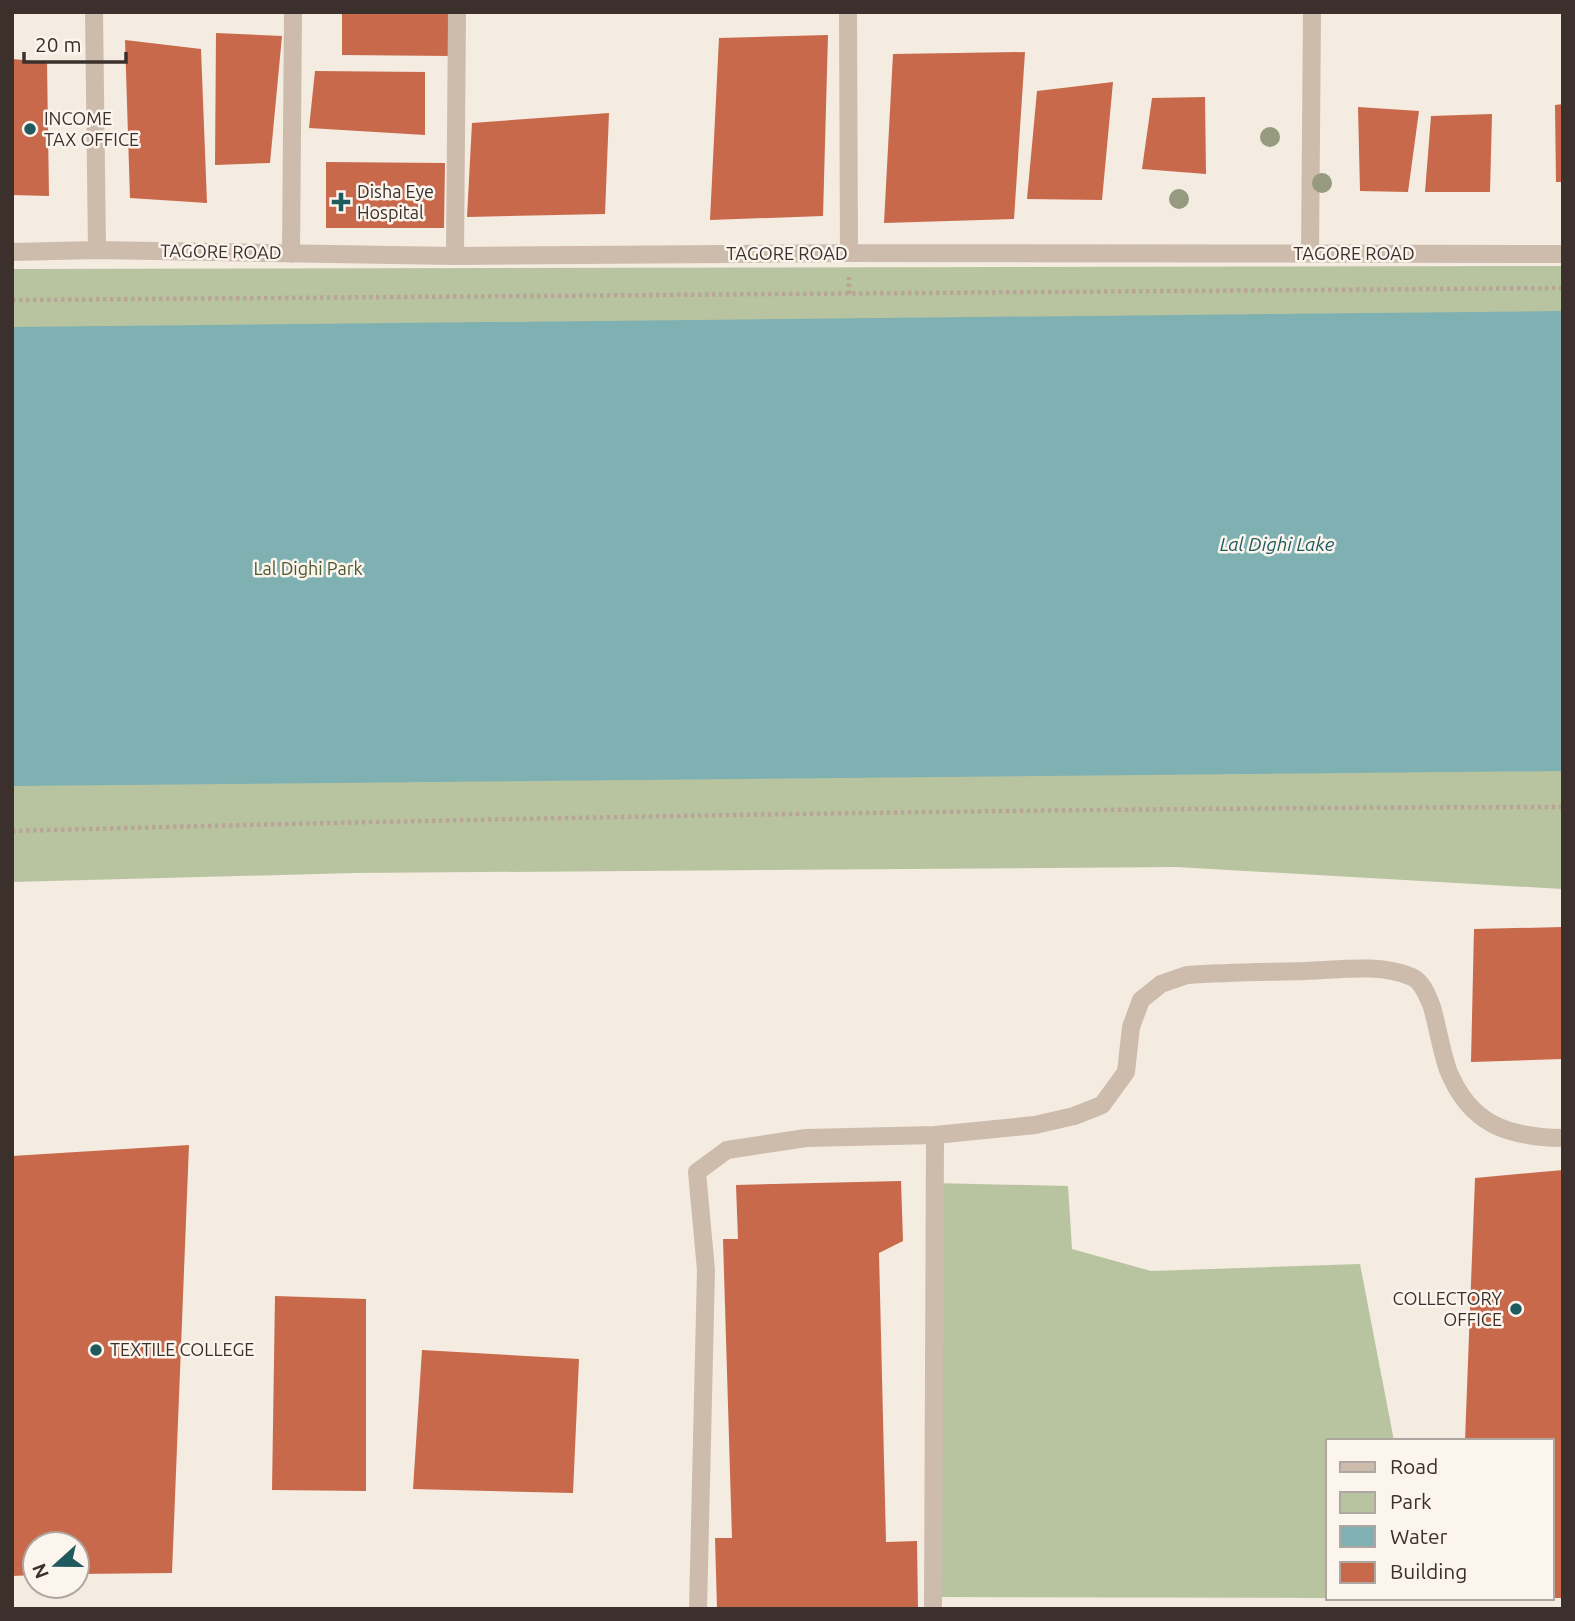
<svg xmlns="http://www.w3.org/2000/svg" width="1575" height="1621" font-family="Ubuntu,sans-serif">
	<rect width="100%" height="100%" fill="#f4ebe1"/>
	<!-- green -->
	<path fill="#b8c4a0" d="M 1563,266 L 1563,889 L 1176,867 L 354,873 L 12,882 L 12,269 Z
		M 932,1183 L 1068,1186 L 1072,1249 L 1151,1271 L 1360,1264 L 1394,1441 L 1328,1441 L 1328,1598 L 942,1597 Z"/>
	<!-- water -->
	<path fill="#7fb0b2" d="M 1563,311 L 1563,771 L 12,786 L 12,327 Z"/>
	<!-- building -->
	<path fill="#c8694b" d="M 342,12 L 451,12 L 451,56 L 342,55 Z
		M 216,33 L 282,36 L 270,163 L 215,165 Z
		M 828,35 L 823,216 L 710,220 L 719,38 Z
		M 125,40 L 201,49 L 207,203 L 130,198 Z
		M 1025,52 L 1014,219 L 884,223 L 893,54 Z
		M 12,59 L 47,62 L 49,196 L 12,195 Z
		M 315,71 L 425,72 L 425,135 L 309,128 Z
		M 1113,82 L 1102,200 L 1027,199 L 1037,91 Z
		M 1205,97 L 1206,174 L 1142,169 L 1152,98 Z
		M 1563,104 L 1563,182 L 1556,182 L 1555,105 Z
		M 1358,107 L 1419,111 L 1408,192 L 1360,191 Z
		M 609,113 L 605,214 L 467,217 L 472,123 Z
		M 1492,114 L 1490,192 L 1425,192 L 1431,116 Z
		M 326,162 L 445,163 L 444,228 L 326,228 Z
		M 1563,927 L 1563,1059 L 1471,1062 L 1474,929 Z
		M 189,1145 L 172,1573 L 77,1574 L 77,1544 L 35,1544 L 35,1575 L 12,1576 L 12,1156 Z
		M 1563,1170 L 1563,1598 L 1552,1598 L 1552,1441 L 1465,1441 L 1475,1178 Z
		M 901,1181 L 903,1241 L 879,1253 L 886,1542 L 917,1541 L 918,1609 L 717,1609 L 715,1538 L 732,1538 L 723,1239 L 738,1239 L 736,1185 Z
		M 275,1296 L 366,1299 L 366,1491 L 272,1490 Z
		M 422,1350 L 579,1359 L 573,1493 L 413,1489 Z"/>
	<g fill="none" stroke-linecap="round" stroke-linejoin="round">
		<!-- path -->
		<path stroke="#b9a596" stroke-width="4.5" stroke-dasharray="3.5 3.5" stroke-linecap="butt" d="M 849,294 L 849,277
			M 12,300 L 1563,288
			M 12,831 C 529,817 1046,808 1563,807"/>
		<!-- minor -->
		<path stroke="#cdbbac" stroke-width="18" d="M 94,12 L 97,250
			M 848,12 L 849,253
			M 12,252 L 97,250 L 455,256 L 849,253 L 1563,254
			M 291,254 L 293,12
			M 1310,254 L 1312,12
			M 455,256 L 457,12
			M 698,1609 L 706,1270 L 697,1172 L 727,1150 L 806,1138 L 935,1135 L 1035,1125 L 1074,1116 L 1102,1105 L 1126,1072 L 1131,1027 L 1141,1000 L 1161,984 L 1187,975 C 1227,972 1266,972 1305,971 C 1339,970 1380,963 1412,977 C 1423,982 1428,997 1432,1007 C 1438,1028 1441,1050 1448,1070 C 1470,1125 1508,1137 1563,1138
			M 933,1609 L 935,1135"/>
	</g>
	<!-- trees -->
	<g fill="#969b7f">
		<circle cx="1270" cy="137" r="10"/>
		<circle cx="1322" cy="183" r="10"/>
		<circle cx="1179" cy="199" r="10"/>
	</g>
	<!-- markers -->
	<g fill="#1f5a5e" stroke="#fbf5ee" stroke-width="2.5">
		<circle cx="30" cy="129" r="7"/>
		<path d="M337.5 191.5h7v7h7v7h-7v7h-7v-7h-7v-7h7z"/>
		<circle cx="1516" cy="1309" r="7"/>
		<circle cx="96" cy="1350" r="7"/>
	</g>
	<g text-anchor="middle" stroke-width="5" stroke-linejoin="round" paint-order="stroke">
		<!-- poi labels -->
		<g font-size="18" fill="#3b302b" stroke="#fbf5ee" text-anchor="start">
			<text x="44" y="125">INCOME<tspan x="44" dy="21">TAX OFFICE</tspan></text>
			<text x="357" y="198">Disha Eye<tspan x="357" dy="21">Hospital</tspan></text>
			<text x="1502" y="1305" text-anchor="end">COLLECTORY<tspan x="1502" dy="21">OFFICE</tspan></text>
			<text x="110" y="1356">TEXTILE COLLEGE</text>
		</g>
		<!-- street labels -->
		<g font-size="18" fill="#3b302b" stroke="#fbf5ee">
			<text transform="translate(221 252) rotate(1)" y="6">TAGORE ROAD</text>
			<text x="787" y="260">TAGORE ROAD</text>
			<text x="1354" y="260">TAGORE ROAD</text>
		</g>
		<!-- park labels -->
		<g font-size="18" fill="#4a5a2e" stroke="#fbf5ee">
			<text x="308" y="575">Lal Dighi Park</text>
		</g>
		<!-- water labels -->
		<g font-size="19" font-style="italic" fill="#1f5a5e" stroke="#fbf5ee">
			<text x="1277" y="551">Lal Dighi Lake</text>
		</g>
	</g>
	<!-- border -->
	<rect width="1575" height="1621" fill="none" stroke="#3b302b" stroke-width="28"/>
	<!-- legend -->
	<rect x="1326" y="1439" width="228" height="161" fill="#fbf5ee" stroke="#aea6a0" stroke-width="2"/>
	<rect x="1340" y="1462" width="35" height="10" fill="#cdbbac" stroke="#aea6a0" stroke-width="2"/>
	<text x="1390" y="1474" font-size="21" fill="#3b302b">Road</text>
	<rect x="1340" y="1492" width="35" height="21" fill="#b8c4a0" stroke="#aea6a0" stroke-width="2"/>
	<text x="1390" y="1509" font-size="21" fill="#3b302b">Park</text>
	<rect x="1340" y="1526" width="35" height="21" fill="#7fb0b2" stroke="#aea6a0" stroke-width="2"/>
	<text x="1390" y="1544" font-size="21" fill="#3b302b">Water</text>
	<rect x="1340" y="1562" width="35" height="21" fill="#c8694b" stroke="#aea6a0" stroke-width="2"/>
	<text x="1390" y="1579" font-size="21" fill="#3b302b">Building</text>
	<!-- north arrow -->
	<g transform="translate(56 1565) rotate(249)"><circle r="33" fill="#fbf5ee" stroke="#aea6a0" stroke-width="2"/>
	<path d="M0-5L12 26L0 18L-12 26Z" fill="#1f5a5e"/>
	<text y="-10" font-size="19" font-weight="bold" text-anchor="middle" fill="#3b302b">N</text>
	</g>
	<!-- scale -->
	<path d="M24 52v10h102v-10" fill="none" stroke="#3b302b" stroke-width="3.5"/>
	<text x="35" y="52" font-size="21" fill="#3b302b" stroke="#fbf5ee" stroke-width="5" paint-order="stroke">20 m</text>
</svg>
